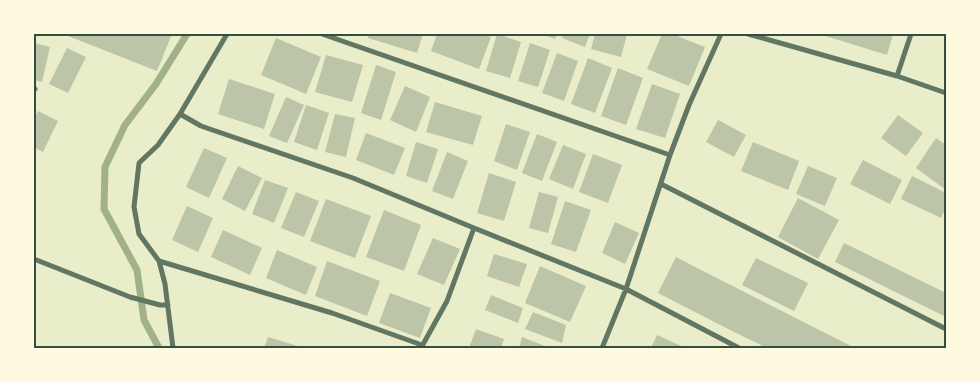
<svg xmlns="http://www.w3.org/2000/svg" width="980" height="382" font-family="'Sofia Sans Condensed',sans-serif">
	<rect width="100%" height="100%" fill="#e9edc9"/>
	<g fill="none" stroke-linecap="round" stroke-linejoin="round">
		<!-- stream -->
		<path stroke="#a3b18a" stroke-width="7" d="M 159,348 L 144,320 L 137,270 L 104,209 L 105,167 L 125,125 L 156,84 L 187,34"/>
	</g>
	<!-- building -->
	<path fill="#bcc5a7" d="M 63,34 L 172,34 L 157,71 Z
		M 369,34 L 423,34 L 417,53 L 368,38 Z
		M 437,34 L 483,34 L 491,37 L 479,69 L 431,51 Z
		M 497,34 L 521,42 L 510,78 L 486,71 Z
		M 541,34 L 557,34 L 555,39 Z
		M 563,34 L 590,34 L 585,47 L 562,38 Z
		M 595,34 L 627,34 L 621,57 L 591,49 Z
		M 662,34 L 672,34 L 705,47 L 689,86 L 647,69 Z
		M 819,34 L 893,34 L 887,55 Z
		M 276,38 L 321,57 L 306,94 L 261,75 Z
		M 34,43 L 50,47 L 42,82 L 34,80 Z
		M 530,43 L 550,50 L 538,87 L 518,81 Z
		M 67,48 L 86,57 L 68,93 L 49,84 Z
		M 557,53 L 578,61 L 564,101 L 542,93 Z
		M 326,55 L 363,65 L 352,102 L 315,92 Z
		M 588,58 L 612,68 L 595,113 L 571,104 Z
		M 376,65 L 396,72 L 381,120 L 361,113 Z
		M 618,68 L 643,78 L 626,125 L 601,116 Z
		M 229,79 L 275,94 L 264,129 L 218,114 Z
		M 652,84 L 680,94 L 665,138 L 636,129 Z
		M 405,86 L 430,97 L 416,132 L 390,120 Z
		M 286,97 L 304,105 L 287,143 L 269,136 Z
		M 435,102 L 482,116 L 473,145 L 426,132 Z
		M 306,105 L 329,113 L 317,150 L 294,142 Z
		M 38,111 L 58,121 L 43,152 L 34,147 L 34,120 Z
		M 335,114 L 355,118 L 346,157 L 325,152 Z
		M 898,115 L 923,133 L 906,156 L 881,138 Z
		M 718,120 L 746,135 L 734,157 L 706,142 Z
		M 506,124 L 530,132 L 517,170 L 494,161 Z
		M 366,133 L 405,148 L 394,175 L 356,160 Z
		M 537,134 L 557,142 L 542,181 L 522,173 Z
		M 936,138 L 946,145 L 946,190 L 916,168 Z
		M 416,142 L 438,149 L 427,183 L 406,176 Z
		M 753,142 L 799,161 L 788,190 L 741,171 Z
		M 563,145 L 586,154 L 573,189 L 549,179 Z
		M 204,148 L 227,158 L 209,198 L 186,187 Z
		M 447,152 L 468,161 L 453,199 L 432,191 Z
		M 593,154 L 622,165 L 608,203 L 579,192 Z
		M 863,160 L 902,180 L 890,204 L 850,184 Z
		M 238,166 L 262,178 L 245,211 L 222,199 Z
		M 808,166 L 837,178 L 825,206 L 796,194 Z
		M 489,173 L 516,182 L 504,221 L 477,213 Z
		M 912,176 L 946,193 L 946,207 L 941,218 L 901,199 Z
		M 265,180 L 288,188 L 274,223 L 252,214 Z
		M 296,192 L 319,201 L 304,237 L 281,228 Z
		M 539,192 L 558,197 L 548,233 L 529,228 Z
		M 798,198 L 839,220 L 818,259 L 778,237 Z
		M 326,199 L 371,216 L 355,258 L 310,241 Z
		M 565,201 L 591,210 L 576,252 L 551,244 Z
		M 187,206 L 213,218 L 198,252 L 172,240 Z
		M 384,210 L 421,225 L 404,271 L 366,257 Z
		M 615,222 L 639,233 L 625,264 L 602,253 Z
		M 223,230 L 262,248 L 250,275 L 211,257 Z
		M 433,238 L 460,249 L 444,285 L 417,274 Z
		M 844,243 L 946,293 L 946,317 L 835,262 Z
		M 277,250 L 317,267 L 306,295 L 266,278 Z
		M 494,254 L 527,264 L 519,287 L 487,276 Z
		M 676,257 L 701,270 L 855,348 L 767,348 L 734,332 L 658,293 Z
		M 756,258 L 808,283 L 794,311 L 742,285 Z
		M 327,261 L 380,281 L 367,316 L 315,296 Z
		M 540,266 L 586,286 L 570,322 L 525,303 Z
		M 390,293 L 431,308 L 420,338 L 379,323 Z
		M 491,295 L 523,308 L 518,323 L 485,310 Z
		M 533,312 L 566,325 L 562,343 L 525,329 Z
		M 476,329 L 504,339 L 501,348 L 469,348 Z
		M 657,335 L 681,346 L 686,348 L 651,348 Z
		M 268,337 L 304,348 L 264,348 Z
		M 522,337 L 550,348 L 519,348 Z"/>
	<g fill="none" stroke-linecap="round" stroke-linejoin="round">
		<!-- minor -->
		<path stroke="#617663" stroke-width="5" d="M 322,34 L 670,155
			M 748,34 L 897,76 L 946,93
			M 897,76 L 911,34
			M 34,88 L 35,89
			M 180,114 L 201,126 L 353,178 L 474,228 L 626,289 L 739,348
			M 661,184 L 946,329
			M 34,259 L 130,297 L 160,305 L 168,305
			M 159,261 L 332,313 L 422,345
			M 173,348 L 165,284 L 159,261 L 139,234 L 134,207 L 139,163 L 158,145 L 180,114 L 227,34
			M 421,348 L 447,301 L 474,228
			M 602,348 L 626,289 L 670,155 L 689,105 L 721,34"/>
	</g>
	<!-- border -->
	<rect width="980" height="382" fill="none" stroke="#fefae0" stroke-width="70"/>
	<rect x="35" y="35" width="910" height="312" fill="none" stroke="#344e41" stroke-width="2"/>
</svg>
